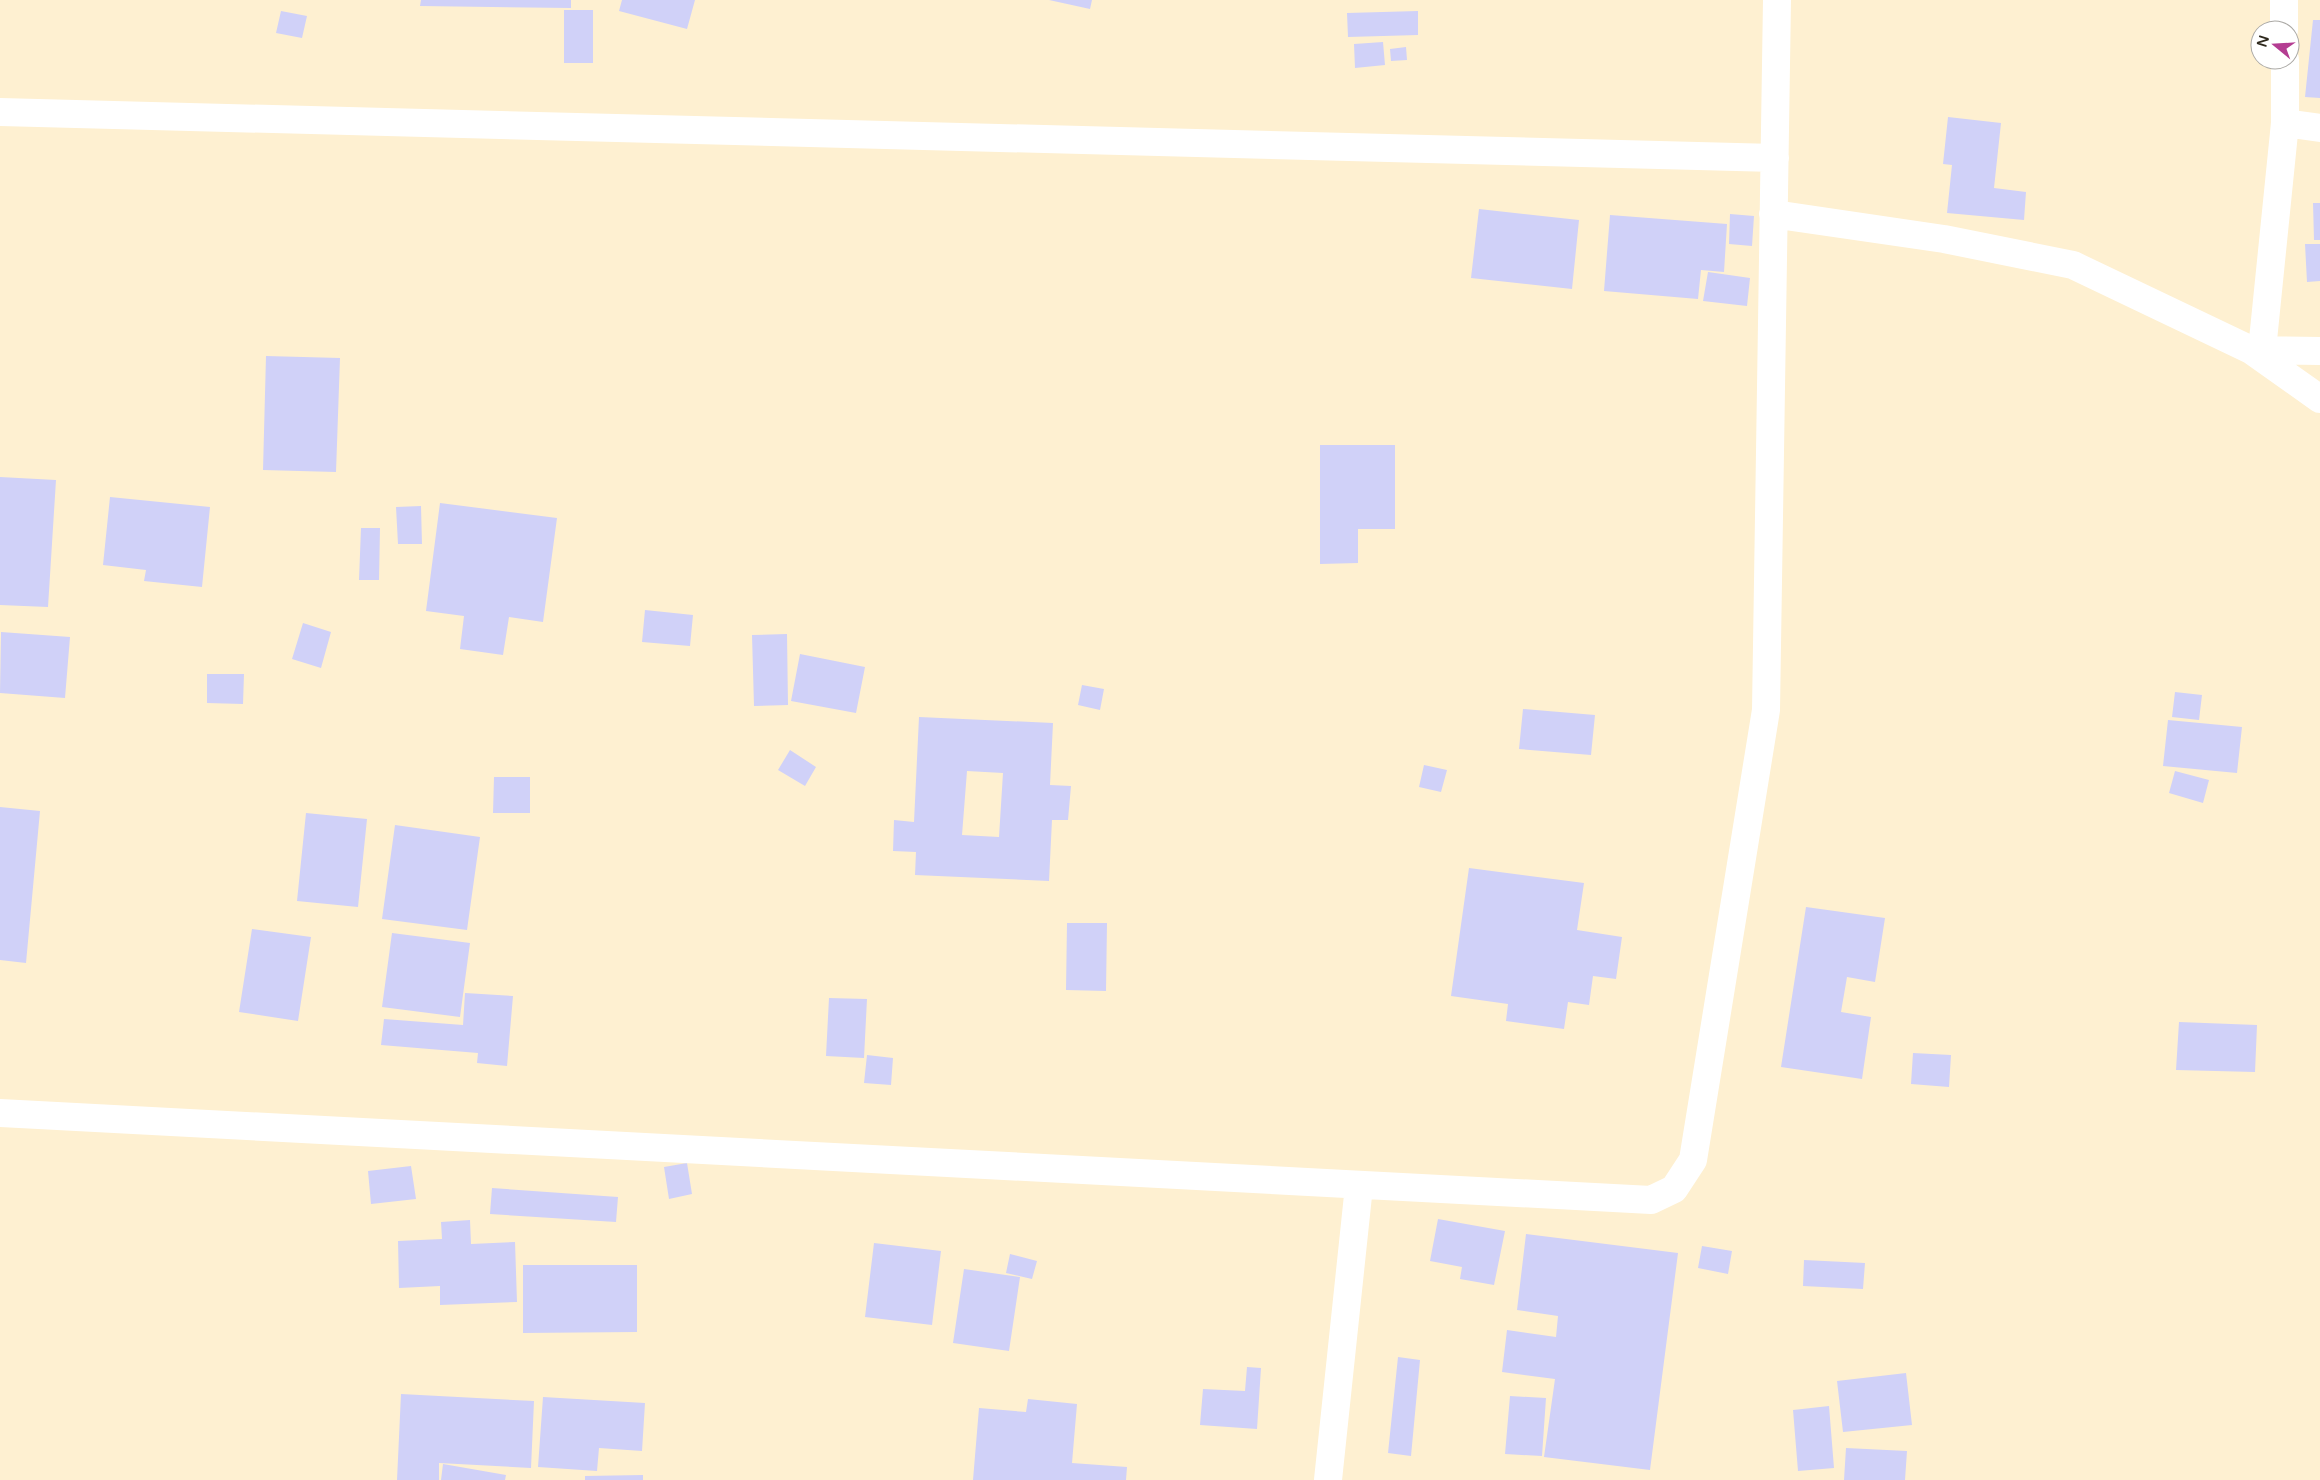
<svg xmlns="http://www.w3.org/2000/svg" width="2320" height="1480" font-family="'Varela Round',sans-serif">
	<rect width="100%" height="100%" fill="#fef0d1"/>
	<!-- building -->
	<path fill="#d0d1f8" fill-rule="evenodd" d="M 421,0 L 571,0 L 571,8 L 420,6 Z
		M 622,0 L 695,0 L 687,29 L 619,11 Z
		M 1049,0 L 1092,0 L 1090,9 Z
		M 564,10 L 593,10 L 593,63 L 564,63 Z
		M 281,11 L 307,16 L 302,38 L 276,33 Z
		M 1418,11 L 1418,35 L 1348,37 L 1347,13 Z
		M 2313,20 L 2320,20 L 2320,98 L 2305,97 Z
		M 1383,42 L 1385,65 L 1355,68 L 1354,44 Z
		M 1406,47 L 1407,60 L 1391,61 L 1390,49 Z
		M 1948,117 L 2001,123 L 1994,188 L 2026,192 L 2024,220 L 1947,213 L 1952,165 L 1943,164 Z
		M 2313,203 L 2320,203 L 2320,240 L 2314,240 Z
		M 1479,209 L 1579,220 L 1572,289 L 1471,278 Z
		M 1730,214 L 1754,216 L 1752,246 L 1729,244 Z
		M 1610,215 L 1727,224 L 1724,272 L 1701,270 L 1698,299 L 1604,291 Z
		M 2305,244 L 2320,244 L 2320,281 L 2307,282 Z
		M 1708,272 L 1750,278 L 1747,306 L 1703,301 Z
		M 266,356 L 340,358 L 336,472 L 263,470 Z
		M 1320,445 L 1395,445 L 1395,529 L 1358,529 L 1358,563 L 1320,564 Z
		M 0,477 L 56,480 L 48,607 L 0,605 Z
		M 110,497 L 210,507 L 202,587 L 144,581 L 146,570 L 103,565 Z
		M 440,503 L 557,518 L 543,622 L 509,617 L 503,655 L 460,649 L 464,616 L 426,611 Z
		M 421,506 L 422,544 L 398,544 L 396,507 Z
		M 361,528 L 380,528 L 379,580 L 359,580 Z
		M 645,610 L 693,615 L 690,646 L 642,642 Z
		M 303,623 L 331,632 L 321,668 L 292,659 Z
		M 1,632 L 70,637 L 65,698 L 0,693 Z
		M 787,634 L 788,705 L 754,706 L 752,635 Z
		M 800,654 L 865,667 L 856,713 L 791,701 Z
		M 207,674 L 244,674 L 243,704 L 207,703 Z
		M 1082,685 L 1104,689 L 1100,710 L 1078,705 Z
		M 2175,692 L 2202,695 L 2199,720 L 2172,717 Z
		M 1523,709 L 1595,715 L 1591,755 L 1519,749 Z
		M 919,717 L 1053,723 L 1050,785 L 1071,786 L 1068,820 L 1052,820 L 1049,881 L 915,875 L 916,852 L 893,851 L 894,820 L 914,822 ZM 967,771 L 1003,773 L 999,837 L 962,835 Z
		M 2168,720 L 2242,727 L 2237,773 L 2163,766 Z
		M 790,750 L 816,767 L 805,786 L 778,770 Z
		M 1424,765 L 1447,770 L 1441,792 L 1419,787 Z
		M 2175,771 L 2209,780 L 2203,803 L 2169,793 Z
		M 494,777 L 530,777 L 530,813 L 493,813 Z
		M 0,807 L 40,811 L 26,963 L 0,960 Z
		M 306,813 L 367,819 L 358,907 L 297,901 Z
		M 395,825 L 480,837 L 467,930 L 382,919 Z
		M 1469,868 L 1584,883 L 1577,930 L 1622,937 L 1616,979 L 1593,976 L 1589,1005 L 1568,1002 L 1564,1029 L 1506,1021 L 1508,1004 L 1451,996 Z
		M 1806,907 L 1885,918 L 1875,982 L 1847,977 L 1841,1012 L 1871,1017 L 1862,1079 L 1781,1067 Z
		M 1067,923 L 1107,923 L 1106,991 L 1066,990 Z
		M 252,929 L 311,937 L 298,1021 L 239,1012 Z
		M 392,933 L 470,943 L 460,1017 L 382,1007 Z
		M 465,993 L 513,996 L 507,1066 L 477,1063 L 478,1053 L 381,1045 L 384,1019 L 463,1025 Z
		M 829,998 L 867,999 L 864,1058 L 826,1056 Z
		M 2179,1022 L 2257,1025 L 2255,1072 L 2176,1070 Z
		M 1913,1053 L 1951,1055 L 1949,1087 L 1911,1084 Z
		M 867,1055 L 893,1058 L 891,1085 L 864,1083 Z
		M 687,1163 L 692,1194 L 669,1199 L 664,1167 Z
		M 411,1166 L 416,1199 L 371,1204 L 368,1171 Z
		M 492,1188 L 618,1197 L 616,1222 L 490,1214 Z
		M 1438,1219 L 1505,1231 L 1494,1285 L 1460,1279 L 1462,1267 L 1430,1261 Z
		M 470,1220 L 471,1244 L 515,1242 L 517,1302 L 440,1305 L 440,1286 L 399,1288 L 398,1241 L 442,1239 L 441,1222 Z
		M 1526,1234 L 1678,1253 L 1650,1470 L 1544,1457 L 1555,1379 L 1502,1372 L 1507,1330 L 1556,1337 L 1558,1316 L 1517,1310 Z
		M 874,1243 L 941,1251 L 932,1325 L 865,1317 Z
		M 1702,1246 L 1732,1251 L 1728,1274 L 1698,1268 Z
		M 1010,1254 L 1037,1261 L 1032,1279 L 1006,1273 Z
		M 1804,1260 L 1865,1263 L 1863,1289 L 1803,1286 Z
		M 523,1265 L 637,1265 L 637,1332 L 523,1333 Z
		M 964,1269 L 1020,1277 L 1009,1351 L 953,1343 Z
		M 1398,1357 L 1420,1360 L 1411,1456 L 1388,1453 Z
		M 1247,1367 L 1261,1368 L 1257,1429 L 1200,1425 L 1203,1389 L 1245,1391 Z
		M 1906,1373 L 1912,1425 L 1843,1432 L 1837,1381 Z
		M 401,1394 L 534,1401 L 531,1468 L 439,1463 L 439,1480 L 397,1480 Z
		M 1510,1396 L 1546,1398 L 1542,1456 L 1505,1454 Z
		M 543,1397 L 645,1403 L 642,1451 L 599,1448 L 597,1471 L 538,1467 Z
		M 1028,1399 L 1077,1404 L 1072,1463 L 1127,1467 L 1126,1480 L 973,1480 L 979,1408 L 1026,1412 Z
		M 1829,1406 L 1834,1468 L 1798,1471 L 1793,1410 Z
		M 1846,1448 L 1907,1451 L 1905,1480 L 1844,1480 Z
		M 443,1464 L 506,1475 L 505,1480 L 441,1480 Z
		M 643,1475 L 643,1480 L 585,1480 L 585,1476 Z"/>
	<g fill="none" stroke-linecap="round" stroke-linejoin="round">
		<!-- minor -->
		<path stroke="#fff" stroke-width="28" d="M 2284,0 L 2284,30
			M 0,112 L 1775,158
			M 2285,123 L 2320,128
			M 1773,214 L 1944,239 L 2073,265 L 2251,350 L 2320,351
			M 2251,350 L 2320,399
			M 2262,350 L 2285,123 L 2285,60
			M 0,1113 L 1651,1200 L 1674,1189 L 1693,1160 L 1766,710 L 1777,0
			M 1328,1480 L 1359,1186"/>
	</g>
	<!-- north arrow -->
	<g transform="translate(2275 45) rotate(288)"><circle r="24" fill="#ffffff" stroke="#aba9a5"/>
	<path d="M0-4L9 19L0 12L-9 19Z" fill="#b43d92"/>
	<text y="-8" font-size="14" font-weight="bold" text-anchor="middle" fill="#2e291d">N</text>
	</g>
</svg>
